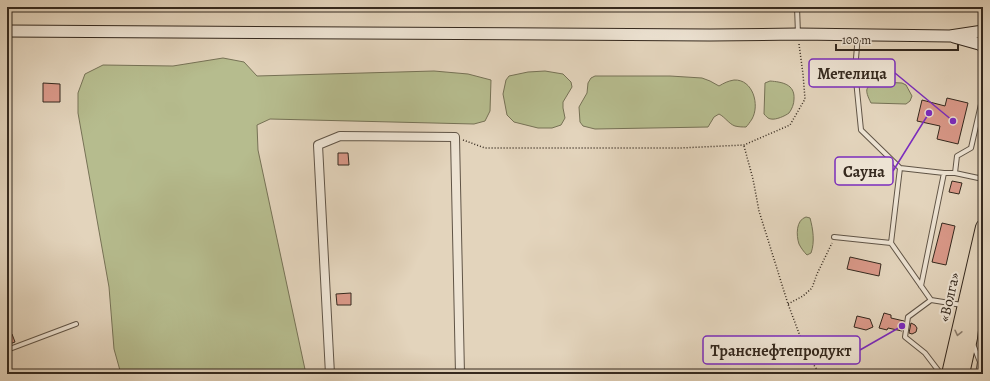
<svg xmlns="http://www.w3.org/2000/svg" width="990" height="381" font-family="Alegreya,serif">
	<rect width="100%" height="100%" fill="#e3d4bc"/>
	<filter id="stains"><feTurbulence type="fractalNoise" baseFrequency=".005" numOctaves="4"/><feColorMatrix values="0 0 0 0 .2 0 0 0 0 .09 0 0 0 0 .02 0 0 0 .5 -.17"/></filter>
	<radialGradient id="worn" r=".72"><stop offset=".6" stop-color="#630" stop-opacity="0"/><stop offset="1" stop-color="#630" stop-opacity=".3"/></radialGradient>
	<!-- green -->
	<path fill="#b6bc8e" stroke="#767256" d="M 223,58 L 244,62 L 257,76 L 434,71 L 468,74 L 491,80 L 490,111 L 485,121 L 474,124 L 270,119 L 257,125 L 258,150 L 306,374 L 121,374 L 114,349 L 109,287 L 78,113 L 78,93 L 85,74 L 103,65 L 173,66 Z
		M 545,71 L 563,74 L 571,82 L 572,87 L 563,102 L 563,108 L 565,118 L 561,125 L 552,128 L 538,128 L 514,122 L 507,115 L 503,94 L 506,80 L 509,76 L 528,72 Z
		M 595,76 L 670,76 L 702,78 L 710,81 L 719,86 C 724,83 728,81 734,80 C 753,79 760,105 752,119 C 750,122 748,125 746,127 C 743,127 739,127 735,126 C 729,124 725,117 719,114 L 714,117 L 708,127 L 595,129 L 583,126 L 580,122 L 579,107 L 587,93 L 588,83 L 591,78 Z
		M 770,81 C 782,82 795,84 794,99 C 794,104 792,109 789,113 C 785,116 776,120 771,119 C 768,119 766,116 764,114 L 765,83 Z
		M 879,82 L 902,83 L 906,85 L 912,96 L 910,101 L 906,104 L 871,103 C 864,89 865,86 879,82 Z
		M 806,217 L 810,218 C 813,229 815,242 811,253 L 807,255 C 804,252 801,248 799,244 C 796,235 796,220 806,217 Z"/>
	<!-- building -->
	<path fill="#d99888" stroke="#35291e" d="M 43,83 L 60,84 L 60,102 L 43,102 Z
		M 947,98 L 968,103 L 958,144 L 937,139 L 940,126 L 917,121 L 922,100 L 945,106 Z
		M 338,153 L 348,153 L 349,165 L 338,165 Z
		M 952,181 L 962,183 L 959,194 L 949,192 Z
		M 942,223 L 955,226 L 946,265 L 932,262 Z
		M 850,257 L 881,264 L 879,276 L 847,269 Z
		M 351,293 L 351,305 L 337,305 L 336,294 Z
		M 884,313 L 891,315 L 891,318 L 904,321 L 902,331 L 888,328 L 887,330 L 879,328 Z
		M 857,316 L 870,319 L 873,327 L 866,330 L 854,327 Z
		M 911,323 L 915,325 L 917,328 L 916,332 L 912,334 L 909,333 Z
		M 12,334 L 15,342 L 7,345 L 7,336 Z"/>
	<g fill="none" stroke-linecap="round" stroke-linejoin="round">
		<defs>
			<path id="lane" d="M 797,7 L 798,34
				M 858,35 L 855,70 L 861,130 L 900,168
				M 955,173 L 957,156 L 971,148 L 982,100
				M 834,237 L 891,243
				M 921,286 L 944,173
				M 931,300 L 891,243 L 900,168 L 944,173 L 955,173 L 983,179
				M 973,344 L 980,362 L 978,374
				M 7,350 L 76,324
				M 941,374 L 925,353 L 905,337 L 908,317 L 931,300 L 962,305"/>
			<path id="street" d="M 330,374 L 318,145 L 340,136 L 455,137 L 460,374"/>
			<path id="secondary" d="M 7,31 L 710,35 L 798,34 L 950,36 L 983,31
				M 954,37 L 979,44 L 983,46"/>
			<path id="highway" d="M 949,374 L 983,227
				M 962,374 L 970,338 L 974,306 L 983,272"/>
		</defs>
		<!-- lane casing -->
		<use href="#lane" stroke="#605446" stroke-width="6"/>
		<!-- street casing -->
		<use href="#street" stroke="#605446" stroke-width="10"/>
		<!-- secondary casing -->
		<use href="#secondary" stroke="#35291e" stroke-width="13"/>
		<!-- highway casing -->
		<use href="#highway" stroke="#35291e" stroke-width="16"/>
		<!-- path -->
		<path stroke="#35291e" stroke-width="1.5" stroke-dasharray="1 2" stroke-linecap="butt" d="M 463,140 L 485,148 L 680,148 L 744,145 L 790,125 L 805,99 L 803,74 L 799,44
			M 744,146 L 753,179 L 759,211 L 788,304 L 803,344 L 815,367 L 821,374
			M 788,304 L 803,296 L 812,288 L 817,274 L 832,243"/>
		<!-- lane -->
		<use href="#lane" stroke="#ede3d3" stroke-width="4"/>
		<!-- street -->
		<use href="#street" stroke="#ede3d3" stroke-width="8"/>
		<!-- secondary -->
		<use href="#secondary" stroke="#ede3d3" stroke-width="11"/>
		<!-- highway -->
		<use href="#highway" stroke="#e3d4bc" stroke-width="14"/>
	</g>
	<!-- one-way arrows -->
	<defs><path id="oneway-chevron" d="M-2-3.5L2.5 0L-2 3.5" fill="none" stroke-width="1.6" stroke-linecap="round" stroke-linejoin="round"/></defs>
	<use stroke="#8c7e6d" href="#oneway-chevron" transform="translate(958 333) rotate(103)"/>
	<g text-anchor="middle" stroke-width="4" stroke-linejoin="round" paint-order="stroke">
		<!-- street labels -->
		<g font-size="15" fill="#35291e" stroke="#ede3d3">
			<text transform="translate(949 297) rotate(-77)" y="5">«Волга»</text>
		</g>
	</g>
	<!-- callouts -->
	<path fill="none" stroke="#7b2cbf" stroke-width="1.5" d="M953 121L895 73M929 113L893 171M902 326L860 350"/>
	<g fill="#7b2cbf" stroke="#ede3d3" stroke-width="1.5">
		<circle cx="953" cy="121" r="4"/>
		<circle cx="929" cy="113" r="4"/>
		<circle cx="902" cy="326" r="4"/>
	</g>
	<g fill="#ede3d3" stroke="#7b2cbf" stroke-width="1.5">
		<rect x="809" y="59" width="86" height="28" rx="4"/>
		<rect x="835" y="157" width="58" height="28" rx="4"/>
		<rect x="703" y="336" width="157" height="28" rx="4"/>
	</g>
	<g font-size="16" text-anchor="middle" font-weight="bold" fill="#35291e">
		<text x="852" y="79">Метелица</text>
		<text x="864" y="177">Сауна</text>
		<text x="781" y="356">Транснефтепродукт</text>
	</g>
	<!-- margin -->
	<rect width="990" height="381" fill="none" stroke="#e3d4bc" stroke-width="24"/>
	<rect x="8" y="8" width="974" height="365" fill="none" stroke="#35291e" stroke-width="2"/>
	<rect x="12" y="12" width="966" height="357" fill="none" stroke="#35291e"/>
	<!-- scale -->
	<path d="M836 44v6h122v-6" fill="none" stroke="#35291e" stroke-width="2"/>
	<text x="842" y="44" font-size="12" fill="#35291e" stroke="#ede3d3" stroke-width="3" paint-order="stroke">100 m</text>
	<rect width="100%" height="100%" filter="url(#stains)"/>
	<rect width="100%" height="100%" fill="url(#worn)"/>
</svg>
